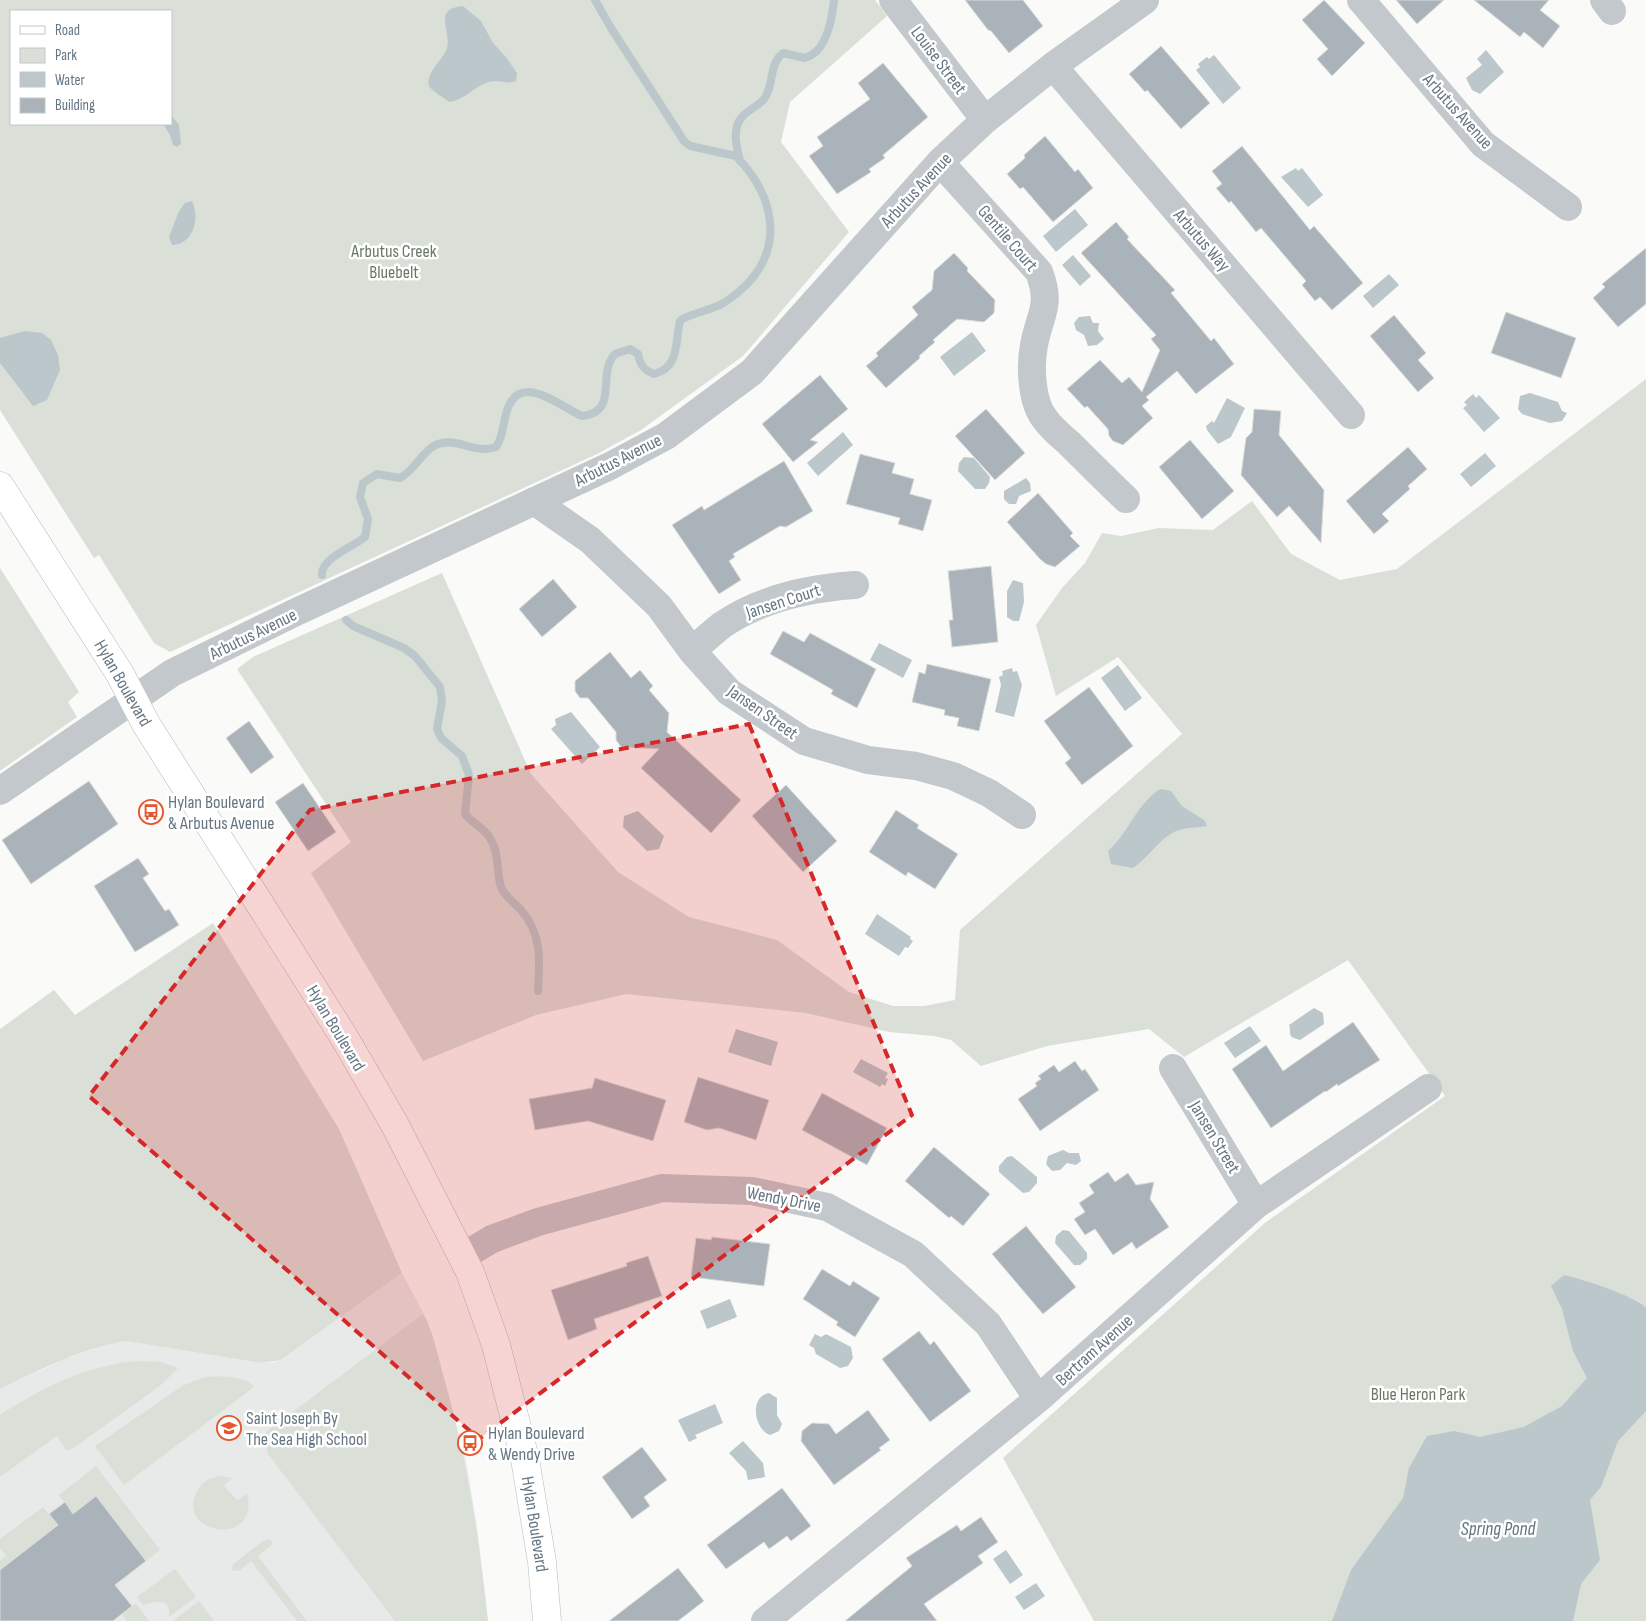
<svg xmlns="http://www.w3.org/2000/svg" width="1646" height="1621" font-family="'Sofia Sans Condensed',sans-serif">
	<rect width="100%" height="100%" fill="#fafaf8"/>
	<!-- built -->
	<path fill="#e8e9e9" d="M 402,1273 L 427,1320 L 466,1461 L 477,1526 L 488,1621 L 0,1621 L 0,1389 L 65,1359 L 108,1344 L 126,1341 L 261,1363 L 272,1362 L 281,1360 Z"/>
	<!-- green -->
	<path fill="#dadfd7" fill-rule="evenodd" d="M 0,0 L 875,0 L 887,16 L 790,102 L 781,142 L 849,232 L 743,356 L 641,430 L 597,454 L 170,652 L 154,643 L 99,555 L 94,558 L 0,410 ZM 11,11 L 171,11 L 171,124 L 11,124 Z
		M 1646,379 L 1646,1621 L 1094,1621 L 1003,1458 L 1266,1222 L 1445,1096 L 1348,960 L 1184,1057 L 1149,1029 L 1047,1046 L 981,1066 L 951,1040 L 934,1036 L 889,1032 L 806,1013 L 626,994 L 536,1015 L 423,1061 L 311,873 L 351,842 L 237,669 L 253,657 L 442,573 L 531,774 L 618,872 L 689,917 L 777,940 L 849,992 L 893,1006 L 924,1006 L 955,1000 L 960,930 L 1182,734 L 1118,657 L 1056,696 L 1036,625 L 1062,588 L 1085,563 L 1102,533 L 1121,536 L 1159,528 L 1213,530 L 1252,501 L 1291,554 L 1340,580 L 1397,569 Z
		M 0,568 L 79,692 L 68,702 L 77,717 L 0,771 Z
		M 213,923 L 339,1129 L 402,1273 L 281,1360 L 261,1363 L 126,1341 C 82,1348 40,1370 0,1389 L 0,1029 L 54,990 L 75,1015 Z
		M 423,1314 C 434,1333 438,1357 444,1378 C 467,1458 479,1538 488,1621 L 395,1621 L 268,1454 L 264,1440 L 266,1432 Z
		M 139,1361 L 162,1362 L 178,1368 L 161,1385 L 72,1449 L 66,1450 L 57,1436 L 0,1477 L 0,1415 C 42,1388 89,1364 139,1361 Z
		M 205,1377 C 218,1376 245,1375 254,1387 L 124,1485 L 95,1446 L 182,1386 Z
		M 96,1466 L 160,1550 L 146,1561 L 96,1496 L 73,1514 L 59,1495 Z
		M 220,1476 L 232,1478 L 224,1486 L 238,1501 L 247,1493 C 261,1547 177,1536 196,1493 C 201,1482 209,1478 220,1476 Z
		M 43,1507 L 58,1525 L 0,1570 L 0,1560 L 6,1556 L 0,1548 L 0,1539 Z
		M 269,1539 L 272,1542 L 271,1546 L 258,1556 L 307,1621 L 297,1621 L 251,1561 L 239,1571 L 232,1570 L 233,1564 L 263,1541 Z
		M 175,1569 L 196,1597 L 169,1617 C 172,1598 156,1601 143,1605 L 137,1597 Z
		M 199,1601 L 214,1621 L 173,1621 Z
		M 136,1603 L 149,1621 L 127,1621 L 122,1614 Z"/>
	<!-- water -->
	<path fill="#bbc7cb" d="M 463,6 L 481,21 L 493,43 L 506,57 L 517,73 L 516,81 C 506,85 499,79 489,82 C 476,85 466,99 450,102 C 446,100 430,89 429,86 C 425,74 441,61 446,51 C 454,33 430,9 463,6 Z
		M 1486,50 L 1504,72 L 1480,94 L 1472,90 L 1466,78 L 1482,65 L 1477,59 Z
		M 1214,55 L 1241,88 L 1223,104 L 1196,70 L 1200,67 L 1198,64 L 1207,57 L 1209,59 Z
		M 171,115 L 179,125 L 181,144 L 177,147 L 173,145 L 170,135 L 163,124 L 171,124 Z
		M 1296,168 L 1298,171 L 1302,168 L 1323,195 L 1308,207 L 1281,177 Z
		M 192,201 C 200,218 194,244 172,245 L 169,237 L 179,211 L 185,203 Z
		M 1075,209 L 1088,225 L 1056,252 L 1043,236 Z
		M 1073,255 L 1091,276 L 1080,286 L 1062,265 Z
		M 1389,274 L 1399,285 L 1373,308 L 1363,296 Z
		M 1090,316 L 1093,323 L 1099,323 L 1098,331 L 1104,339 L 1097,345 L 1088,346 L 1084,335 L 1076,330 L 1074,323 L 1079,317 Z
		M 25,331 L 42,333 L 51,340 L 58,355 L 60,370 L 47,400 L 33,406 L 0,363 L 0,338 Z
		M 972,332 L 986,351 L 954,376 L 940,357 Z
		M 1530,393 L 1558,402 L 1562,411 L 1567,413 L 1562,421 L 1550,423 L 1522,414 L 1518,409 L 1520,396 Z
		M 1473,394 L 1476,398 L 1479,395 L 1500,418 L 1484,432 L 1463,408 L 1467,405 L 1464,402 Z
		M 1227,398 L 1245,408 L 1231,437 L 1218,444 L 1207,430 L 1206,426 L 1212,421 L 1214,423 Z
		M 843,432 L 853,445 L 818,476 L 807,463 Z
		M 1485,453 L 1496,466 L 1471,487 L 1460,474 Z
		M 964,457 L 974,458 L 990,477 L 989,483 L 985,489 L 975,489 L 958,471 L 959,463 Z
		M 1026,478 L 1030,483 L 1031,491 L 1019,496 L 1016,504 L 1009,504 L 1004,499 L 1004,491 Z
		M 1013,580 L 1023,583 L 1024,602 L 1019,621 L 1013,621 L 1007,617 L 1007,591 Z
		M 879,643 L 912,660 L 903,678 L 870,660 Z
		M 1118,665 L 1142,698 L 1125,711 L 1101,678 Z
		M 1012,668 L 1013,672 L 1017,671 L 1022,685 L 1014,717 L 995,712 L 1001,685 L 999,677 L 1003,675 L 1002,671 Z
		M 571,712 L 600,747 L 582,764 L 551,729 L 556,725 L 555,719 Z
		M 1160,789 L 1171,791 L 1182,806 L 1204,820 L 1207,826 C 1199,828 1191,827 1183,829 C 1162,833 1150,857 1133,868 L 1111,864 L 1108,851 C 1131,830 1135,806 1160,789 Z
		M 638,811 L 664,836 L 659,849 L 647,851 L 623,827 L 624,816 Z
		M 877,914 L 911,937 L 910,939 L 913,941 L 908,948 L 905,947 L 899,956 L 865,934 Z
		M 1314,1008 L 1323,1013 L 1324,1024 L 1300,1040 C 1286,1036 1292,1035 1289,1025 Z
		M 1250,1026 L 1261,1041 L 1235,1058 L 1224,1043 Z
		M 736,1029 L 778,1042 L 771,1066 L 728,1052 Z
		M 861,1059 L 888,1073 L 885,1078 L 888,1079 L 885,1086 L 882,1084 L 880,1087 L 853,1072 Z
		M 1063,1150 L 1069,1153 L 1079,1153 L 1081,1161 L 1076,1165 L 1067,1163 L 1060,1170 L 1052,1171 L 1046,1164 L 1048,1156 Z
		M 1012,1156 L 1037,1177 L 1037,1183 L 1029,1192 L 1023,1193 L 999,1172 L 999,1166 L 1007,1157 Z
		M 1063,1230 L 1069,1231 L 1087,1253 L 1087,1259 L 1080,1265 L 1074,1265 L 1055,1243 L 1056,1236 Z
		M 1564,1275 C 1579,1278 1638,1297 1646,1308 L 1646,1411 L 1618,1441 L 1601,1487 L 1590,1500 L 1600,1560 L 1581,1584 L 1573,1621 L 1332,1621 L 1351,1570 L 1403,1498 L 1409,1468 L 1427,1436 L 1454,1431 L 1480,1437 L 1524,1427 L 1562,1406 L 1587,1378 L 1573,1351 L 1562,1309 L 1551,1286 Z
		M 730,1299 L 737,1317 L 707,1329 L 700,1311 Z
		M 815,1334 L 821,1337 L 826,1334 L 851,1347 L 853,1358 L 848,1366 L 840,1368 L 816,1354 L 814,1348 L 809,1345 Z
		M 769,1393 L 777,1398 L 777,1415 L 782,1424 L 779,1431 L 770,1435 C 754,1429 749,1397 769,1393 Z
		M 715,1404 L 723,1423 L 695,1435 L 697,1438 L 689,1442 L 678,1420 Z
		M 743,1441 L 763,1463 L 765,1477 L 748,1480 L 746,1471 L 729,1453 Z
		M 1006,1550 L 1023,1575 L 1010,1584 L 993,1559 Z
		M 1036,1583 L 1045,1596 L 1024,1610 L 1015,1597 Z"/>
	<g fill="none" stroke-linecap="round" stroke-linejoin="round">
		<!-- stream -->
		<path stroke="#bbc7cb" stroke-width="8" d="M 740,161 C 737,149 734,138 737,126 C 741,112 756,109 764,99 C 775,84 768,65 783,53 L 805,58 C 826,52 832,20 834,0
			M 322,575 C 321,558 353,547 365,537 L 368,519 L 360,497 L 363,483 L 377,474 L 400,478 C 416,470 424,446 442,443 C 460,439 476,454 496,447 C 503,438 503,424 506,414 C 518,368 560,407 582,416 C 620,412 596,374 615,354 L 630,349 L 638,354 C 640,365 644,370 654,374 C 680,367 675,342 680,321 C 689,313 712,311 725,302 C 785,263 782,204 736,156 L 690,146 L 684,141 L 611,28 L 595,0
			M 346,620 L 353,626 L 404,648 L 415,656 L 440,687 L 442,701 L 437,729 L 441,738 L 462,756 L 469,775 L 465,814 C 472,823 484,828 490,838 C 500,854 496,871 501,887 C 505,897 515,903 521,910 C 542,934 540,960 538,991"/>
	</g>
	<!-- building -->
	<path fill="#aab3b9" stroke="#dcdcda" d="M 965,0 L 1023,0 L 1043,26 L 1009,53 L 991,31 L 988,30 Z
		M 1324,0 L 1365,43 L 1332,76 L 1317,59 L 1328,49 L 1302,20 Z
		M 1396,0 L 1444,0 L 1417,24 Z
		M 1474,0 L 1549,0 L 1540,10 L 1560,26 L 1543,48 L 1524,32 L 1520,37 Z
		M 1161,46 L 1210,103 L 1181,129 L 1147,90 L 1145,92 L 1129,74 Z
		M 883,63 L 928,117 L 883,155 L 885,158 L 869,169 L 871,172 L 837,194 L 809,156 L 823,146 L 817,137 L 870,99 L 858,83 Z
		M 1045,136 L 1075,172 L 1078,169 L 1093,188 L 1053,222 L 1023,187 L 1020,189 L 1007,174 L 1025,158 L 1024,155 Z
		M 1242,146 L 1310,230 L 1314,226 L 1363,283 L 1332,310 L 1320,297 L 1315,301 L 1302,285 L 1306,281 L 1261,228 L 1256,232 L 1231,201 L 1229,203 L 1216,188 L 1222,184 L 1212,171 Z
		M 1116,222 L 1129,237 L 1127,239 L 1175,290 L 1171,293 L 1211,341 L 1214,338 L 1234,364 L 1196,394 L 1177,371 L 1146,397 L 1149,400 L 1142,406 L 1153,418 L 1123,445 L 1113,441 L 1109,436 L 1108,429 L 1087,406 L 1085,408 L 1067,389 L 1100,360 L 1122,383 L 1129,377 L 1142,392 L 1160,350 L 1151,339 L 1156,335 L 1081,253 Z
		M 1646,248 L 1646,304 L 1618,327 L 1593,298 L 1605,287 L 1602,284 Z
		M 954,253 L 968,268 L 967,271 L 995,300 L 994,313 L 984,322 L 957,319 L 933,340 L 935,342 L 919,356 L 920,358 L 886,388 L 866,366 L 878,356 L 876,353 L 918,315 L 912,307 L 932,290 L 934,271 Z
		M 1506,312 L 1576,338 L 1561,378 L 1491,353 Z
		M 1394,315 L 1426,353 L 1418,360 L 1434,378 L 1418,392 L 1370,336 Z
		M 820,375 L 848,409 L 810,440 L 818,442 L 793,462 L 762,424 Z
		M 986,409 L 1025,453 L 995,480 L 955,436 Z
		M 1254,409 L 1281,411 L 1279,435 L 1324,490 L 1321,543 L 1289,506 L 1277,517 L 1241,475 L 1246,438 L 1252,432 Z
		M 1190,440 L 1234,491 L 1202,519 L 1159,467 Z
		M 1408,447 L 1427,469 L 1408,486 L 1410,489 L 1382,514 L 1389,521 L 1374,534 L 1346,501 Z
		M 860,454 L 895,463 L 892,473 L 914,479 L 910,494 L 932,500 L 923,531 L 898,524 L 900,518 L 846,504 Z
		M 784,461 L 813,511 L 786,527 L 780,526 L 733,554 L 735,557 L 729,561 L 741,580 L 719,594 L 672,525 L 702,506 L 704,510 Z
		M 1038,493 L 1073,533 L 1070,536 L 1080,546 L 1055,567 L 1046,564 L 1040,559 L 1007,522 Z
		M 991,566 L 998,642 L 952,647 L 949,620 L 953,620 L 948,571 Z
		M 553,579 L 577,607 L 542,637 L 519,609 Z
		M 783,631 L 804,642 L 810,633 L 876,669 L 857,708 L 831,694 L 833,690 L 770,654 Z
		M 610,652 L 631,678 L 640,670 L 653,686 L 649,690 L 669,713 L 667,732 L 741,800 L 711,833 L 641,768 L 659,749 L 621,747 L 616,740 L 616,732 L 588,698 L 580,698 L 575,691 L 575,681 Z
		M 927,664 L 991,679 L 979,731 L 957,726 L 959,718 L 944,715 L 945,710 L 912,702 L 919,672 L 925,674 Z
		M 1089,687 L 1133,746 L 1082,785 L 1065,763 L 1071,758 L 1044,721 Z
		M 249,721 L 274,757 L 251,774 L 226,738 Z
		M 89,781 L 118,824 L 31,884 L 2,840 Z
		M 303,783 L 336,832 L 308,851 L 275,802 Z
		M 786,785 L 837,841 L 803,872 L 752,816 Z
		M 896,810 L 919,825 L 917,828 L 958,854 L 935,889 L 908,872 L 906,876 L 869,852 Z
		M 138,858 L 149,874 L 143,878 L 165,911 L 169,909 L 179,925 L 135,952 L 94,886 Z
		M 1353,1022 L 1380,1060 L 1338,1086 L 1337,1084 L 1326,1092 L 1325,1091 L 1271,1128 L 1232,1069 L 1266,1045 L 1283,1071 Z
		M 1075,1061 L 1082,1071 L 1085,1069 L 1099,1090 L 1040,1131 L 1018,1099 L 1037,1086 L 1035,1083 L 1041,1079 L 1038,1076 L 1054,1065 L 1059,1072 Z
		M 698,1077 L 769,1100 L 756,1140 L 719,1128 L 707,1130 L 684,1122 Z
		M 595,1078 L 666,1100 L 653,1141 L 588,1121 L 535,1130 L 529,1099 L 592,1088 Z
		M 822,1093 L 887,1128 L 867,1165 L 802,1130 Z
		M 934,1147 L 990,1194 L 963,1226 L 951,1216 L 949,1218 L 905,1181 Z
		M 1108,1172 L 1115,1182 L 1128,1173 L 1136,1185 L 1154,1182 L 1150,1199 L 1169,1227 L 1136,1249 L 1132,1242 L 1113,1255 L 1095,1229 L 1085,1235 L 1074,1219 L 1085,1212 L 1079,1203 L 1094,1193 L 1089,1185 Z
		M 1026,1226 L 1076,1287 L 1043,1314 L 992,1254 Z
		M 712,1237 L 770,1244 L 764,1286 L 691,1277 L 696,1238 L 711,1240 Z
		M 648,1256 L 662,1296 L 594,1319 L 597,1329 L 568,1340 L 551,1290 L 627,1266 L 626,1263 Z
		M 822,1269 L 850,1286 L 853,1281 L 880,1298 L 855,1337 L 836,1325 L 838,1322 L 803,1299 Z
		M 919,1331 L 930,1345 L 934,1341 L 971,1391 L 930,1422 L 882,1359 Z
		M 868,1410 L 890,1440 L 879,1448 L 881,1450 L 834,1485 L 801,1441 L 802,1431 L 812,1423 L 829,1424 L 836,1434 Z
		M 642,1447 L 667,1480 L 644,1497 L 650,1506 L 632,1519 L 602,1477 Z
		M 782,1488 L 811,1526 L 791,1541 L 787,1536 L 769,1549 L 764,1542 L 726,1569 L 707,1545 Z
		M 96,1496 L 146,1561 L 115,1585 L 132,1606 L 113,1621 L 0,1621 L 0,1570 L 58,1525 L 49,1514 L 65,1502 L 73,1514 Z
		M 981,1517 L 998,1542 L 978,1556 L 983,1563 L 924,1604 L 937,1621 L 845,1621 L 912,1566 L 906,1558 L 957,1525 L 961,1531 Z
		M 678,1568 L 704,1601 L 678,1621 L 609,1621 Z"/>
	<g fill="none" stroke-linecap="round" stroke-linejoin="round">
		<defs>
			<path id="major" d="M 0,486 L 120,674 L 146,724 L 344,1037 L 395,1125 L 470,1272 L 496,1345 L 525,1459 L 542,1562 L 547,1621"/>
		</defs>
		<!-- major casing -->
		<use href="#major" stroke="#b5babe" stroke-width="29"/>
		<!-- minor -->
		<path stroke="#c3c8cc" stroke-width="28" d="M 893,0 L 985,120
			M 1361,0 L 1483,144 L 1568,207
			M 1604,0 L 1612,11
			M 1053,66 L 1351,415
			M 940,162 L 1039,272 C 1052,306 1040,313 1034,345 C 1030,366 1031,402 1045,419 C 1051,428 1061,436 1069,443 C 1088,462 1107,481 1126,499
			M 534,501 L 590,540 L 659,606 L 692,651 L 729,692 L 804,741 L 868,760 L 916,766 L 953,776 L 989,793 L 1022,815
			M 692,651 C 702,642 712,633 722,625 C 760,599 810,588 855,585
			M 0,791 L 172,673 L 294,613 L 610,466 L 666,436 L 752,372 L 940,162 L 985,120 L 1053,66 L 1145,0
			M 1173,1068 L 1256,1205
			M 462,1257 L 492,1239 L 538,1222 L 662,1188 L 752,1191 L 827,1207 L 913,1254 L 988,1324 L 1038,1399
			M 765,1621 L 1038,1399 L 1256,1205 L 1428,1088"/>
		<!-- major -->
		<use href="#major" stroke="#fff" stroke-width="28"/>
	</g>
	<!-- marked area -->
	<path fill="#d62828" fill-opacity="0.2" stroke="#d62828" stroke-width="4" stroke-dasharray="10 6" stroke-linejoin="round" d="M 749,724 L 912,1115 L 479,1439 L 89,1096 L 310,810 Z"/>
	<!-- icons -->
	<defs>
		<symbol id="bus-ring" viewBox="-11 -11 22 22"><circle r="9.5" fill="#fff" stroke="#e4572e" stroke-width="1.5"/><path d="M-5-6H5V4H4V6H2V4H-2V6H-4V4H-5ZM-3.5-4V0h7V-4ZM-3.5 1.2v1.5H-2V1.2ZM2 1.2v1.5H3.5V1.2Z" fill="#e4572e"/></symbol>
		<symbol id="school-ring" viewBox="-11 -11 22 22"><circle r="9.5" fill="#fff" stroke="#e4572e" stroke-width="1.5"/><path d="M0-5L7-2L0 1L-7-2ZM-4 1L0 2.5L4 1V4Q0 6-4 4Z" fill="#e4572e"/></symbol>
	</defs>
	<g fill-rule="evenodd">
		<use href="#bus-ring" x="137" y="798" width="28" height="28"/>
		<use href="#school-ring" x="215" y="1414" width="28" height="28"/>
		<use href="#bus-ring" x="456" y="1429" width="28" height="28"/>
	</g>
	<g text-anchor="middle" stroke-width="5" stroke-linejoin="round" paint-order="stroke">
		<!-- street labels -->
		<g font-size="18" fill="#657683" stroke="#fff">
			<text transform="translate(939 60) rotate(53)" y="6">Louise Street</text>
			<text transform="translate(1458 111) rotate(48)" y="6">Arbutus Avenue</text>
			<text transform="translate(916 190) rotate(-47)" y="6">Arbutus Avenue</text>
			<text transform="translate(1008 238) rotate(49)" y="6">Gentile Court</text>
			<text transform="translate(1202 240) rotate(49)" y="6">Arbutus Way</text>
			<text transform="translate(618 460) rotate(-27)" y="6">Arbutus Avenue</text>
			<text transform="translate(783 601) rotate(-18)" y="6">Jansen Court</text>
			<text transform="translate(253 634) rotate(-26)" y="6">Arbutus Avenue</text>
			<text transform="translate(123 683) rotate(60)" y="6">Hylan Boulevard</text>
			<text transform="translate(763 712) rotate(35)" y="6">Jansen Street</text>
			<text transform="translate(336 1028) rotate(59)" y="6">Hylan Boulevard</text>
			<text transform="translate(1215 1137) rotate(59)" y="6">Jansen Street</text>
			<text transform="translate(784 1199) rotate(11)" y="6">Wendy Drive</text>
			<text transform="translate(1094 1350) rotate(-42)" y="6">Bertram Avenue</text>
			<text transform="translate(535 1524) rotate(81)" y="6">Hylan Boulevard</text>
		</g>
		<!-- park labels -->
		<g font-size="18" fill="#687a64" stroke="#fff">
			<text x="394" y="257">Arbutus Creek<tspan x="394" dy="21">Bluebelt</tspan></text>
			<text x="1418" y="1400">Blue Heron Park</text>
		</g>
		<!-- poi labels -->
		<g font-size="18" fill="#657683" stroke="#fff" text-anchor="start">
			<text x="168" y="808">Hylan Boulevard<tspan x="168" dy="21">&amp; Arbutus Avenue</tspan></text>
			<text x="246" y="1424">Saint Joseph By<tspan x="246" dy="21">The Sea High School</tspan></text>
			<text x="488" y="1439">Hylan Boulevard<tspan x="488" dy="21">&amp; Wendy Drive</tspan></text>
		</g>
		<!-- water labels -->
		<g font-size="19" font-style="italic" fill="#60757c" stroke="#fff">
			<text x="1498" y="1535">Spring Pond</text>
		</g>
	</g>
	<!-- legend -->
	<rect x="10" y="10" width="162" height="115" fill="#ffffff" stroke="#c1c8cd"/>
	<rect x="20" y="26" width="25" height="8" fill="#ffffff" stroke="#c1c8cd"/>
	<text x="55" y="35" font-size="15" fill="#657683">Road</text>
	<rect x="20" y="48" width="25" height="15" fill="#dadfd7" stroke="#c1c8cd"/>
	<text x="55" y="60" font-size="15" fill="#657683">Park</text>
	<rect x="20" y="72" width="25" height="15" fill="#bbc7cb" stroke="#c1c8cd"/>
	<text x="55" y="85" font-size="15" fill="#657683">Water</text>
	<rect x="20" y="98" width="25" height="15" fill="#aab3b9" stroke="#c1c8cd"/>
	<text x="55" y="110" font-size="15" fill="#657683">Building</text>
</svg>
